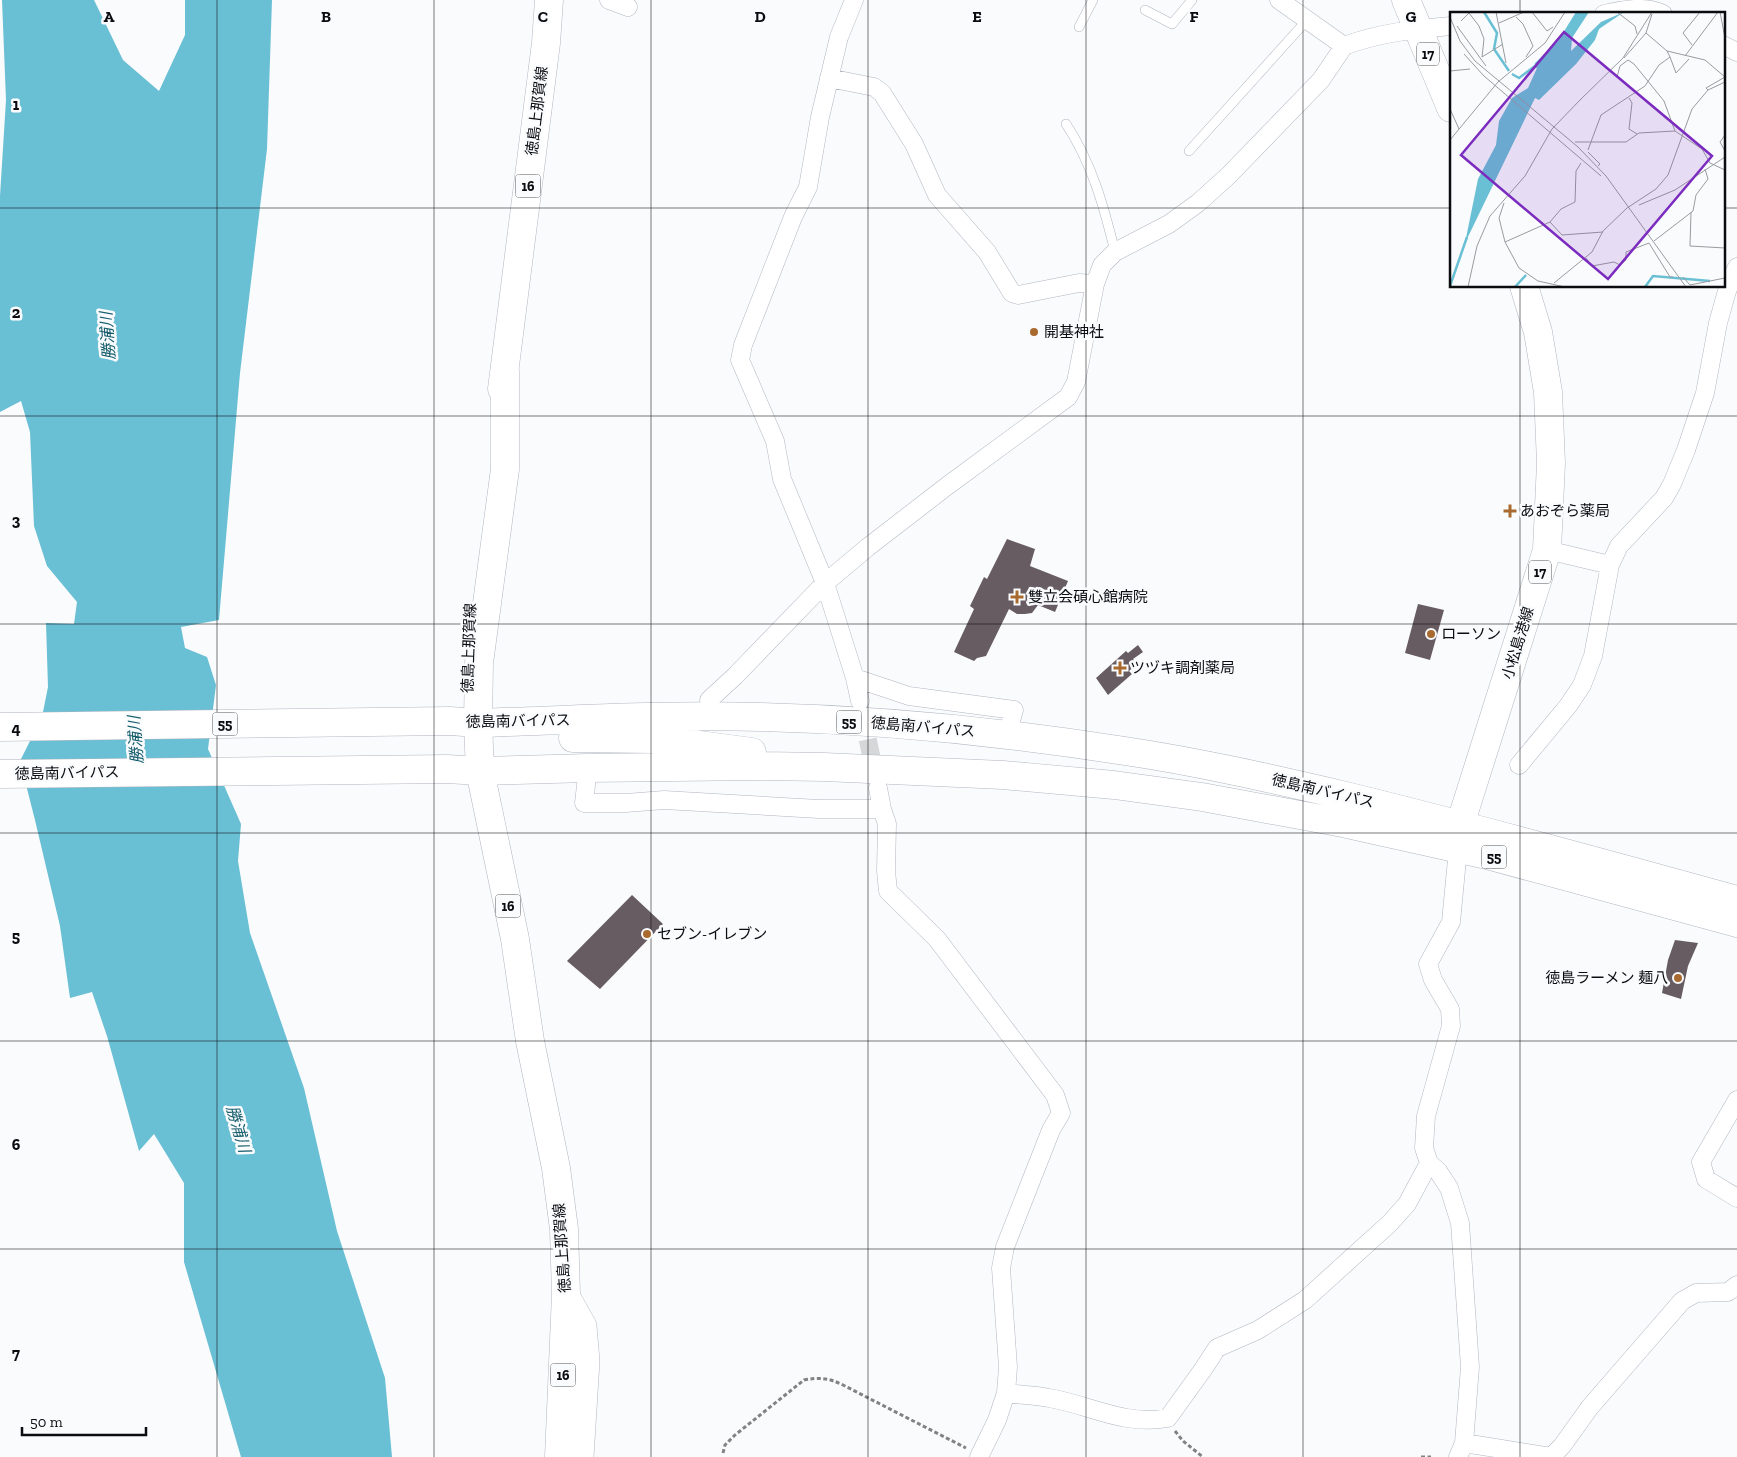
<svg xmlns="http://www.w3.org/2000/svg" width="1737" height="1457" font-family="'Zilla Slab','Noto Sans JP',serif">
	<rect width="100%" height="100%" fill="#fafbfd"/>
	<!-- water -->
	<path fill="#69bfd4" d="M 2,0 L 94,0 L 123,60 L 159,91 L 185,35 L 185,0 L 272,0 L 267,149 L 240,373 L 219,620 L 181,627 L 185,648 L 207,657 L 216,685 L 208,749 L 241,824 L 238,861 L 250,933 L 304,1088 L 337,1231 L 385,1378 L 392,1457 L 241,1457 L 184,1262 L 184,1183 L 154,1134 L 139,1151 L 107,1036 L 92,992 L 70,998 L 60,926 L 35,820 L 20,761 L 42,717 L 48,687 L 46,623 L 74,624 L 77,602 L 47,566 L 34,526 L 30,432 L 21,401 L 0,412 L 0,196 L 6,100 Z"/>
	<!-- building -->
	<path fill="#665c61" d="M 1007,539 L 1035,549 L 1030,566 L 1068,581 L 1055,612 L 1038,605 L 1032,613 L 1025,614 L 1017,614 L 1009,609 L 986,656 L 977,658 L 974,661 L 954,652 L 974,609 L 970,606 L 984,577 L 987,579 Z
		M 1418,604 L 1444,610 L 1430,660 L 1405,653 Z
		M 1138,645 L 1143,652 L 1133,659 L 1137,664 L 1129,671 L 1132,674 L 1108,695 L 1096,678 L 1126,651 L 1128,653 Z
		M 632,895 L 663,924 L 600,989 L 567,961 Z
		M 1675,940 L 1698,943 L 1688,966 L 1681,999 L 1662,993 L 1668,960 Z"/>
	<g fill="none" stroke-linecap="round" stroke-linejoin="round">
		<!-- minor-tunnel -->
		<path stroke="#d6d7d9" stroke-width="18" stroke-dasharray="18 9" stroke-linecap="butt" d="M 862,713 L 876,778"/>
		<defs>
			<path id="service" d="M 1145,10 L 1172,24 L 1192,0
				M 1079,27 L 1093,0
				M 1066,124 C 1092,163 1104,207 1115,252
				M 1189,151 L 1308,19"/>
			<path id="minor" d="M 609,0 L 628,7
				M 854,0 L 839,37 L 820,117 L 808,187 L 793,217 L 743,345 L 740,360 L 775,441 L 782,479 L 825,583 L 855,678
				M 1279,0 L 1344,46 C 1378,33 1415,29 1451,26
				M 1604,14 C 1623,10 1645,5 1663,14
				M 1723,45 L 1737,52
				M 829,78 L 874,87 L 882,93 L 914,144 L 937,195 L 987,252 L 1012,293 L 1018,295 L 1079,283 L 1095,284
				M 1547,550 L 1610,565
				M 709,700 L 735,676 L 825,583 L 868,547 L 947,486 L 1068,397 L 1076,382 L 1095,284 L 1102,265 L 1115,252 L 1169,224 L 1198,203 L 1228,176 L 1321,80 L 1344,46
				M 860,701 L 855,678 L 909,696 L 1014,710 L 1011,721 L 1010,735
				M 1519,765 L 1568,706 L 1582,685 L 1593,656 L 1610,565 L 1619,546 L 1664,498 L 1672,484 L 1686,450 L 1705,393 L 1718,323 L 1727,291 L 1737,267
				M 588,768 L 584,803 L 626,803 L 664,800 L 819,809 L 882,809 L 878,788
				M 882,809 L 887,824 L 886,871 L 888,891 L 937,939 L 1055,1095 L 1061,1113 L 1051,1130 L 1005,1247 L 1001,1268 L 1008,1367 L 1006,1393 L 997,1420 L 979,1457
				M 1458,849 L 1451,922 L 1428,964 L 1433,980 L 1450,1009 L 1451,1026 L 1426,1116 L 1424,1148 L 1429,1163 L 1438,1171 L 1449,1188 L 1460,1223 L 1470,1367 L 1464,1443 L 1458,1457
				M 1737,1100 L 1701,1162 L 1706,1179 L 1737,1198
				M 1006,1393 C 1021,1395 1035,1395 1049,1398 C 1091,1405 1123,1426 1168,1418 L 1204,1368 L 1217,1348 L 1258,1330 L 1305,1300 L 1390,1223 L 1407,1204 L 1429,1163
				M 1464,1443 L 1551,1457 L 1562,1446 L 1590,1407 L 1682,1301 L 1696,1293 L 1728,1292 L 1737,1285"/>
			<path id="secondary" d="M 566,1294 L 584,1326 L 587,1361 L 581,1457"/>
			<path id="primary" d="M 1406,0 L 1451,108
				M 505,371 L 505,469 L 479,663 L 478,723 L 480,771 L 515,939 L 530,1041 L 556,1168 L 564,1229 L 566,1294 L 559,1457
				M 502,389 L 546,43 L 549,0
				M 1458,848 L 1460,825 L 1547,550 L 1551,463 L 1548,392 L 1538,332 L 1524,286"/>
			<path id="trunk" d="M 0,727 L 450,721 L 478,723 C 572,720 667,714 761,717 C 882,720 1005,732 1125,751 C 1199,762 1273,779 1346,796 C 1477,828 1607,864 1737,900
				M 573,738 L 654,739 L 752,752
				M 0,774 L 447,769 L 480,771 L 588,768 L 759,766 L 824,767 L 1003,775 L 1114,785 L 1202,797 L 1343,823 L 1487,855 L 1737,923"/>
		</defs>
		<!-- service casing -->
		<use href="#service" stroke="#b1b6c0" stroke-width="10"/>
		<!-- minor casing -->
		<use href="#minor" stroke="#b1b6c0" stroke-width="19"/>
		<!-- secondary casing -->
		<use href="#secondary" stroke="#b1b6c0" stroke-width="26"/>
		<!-- primary casing -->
		<use href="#primary" stroke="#b1b6c0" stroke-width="29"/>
		<!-- trunk casing -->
		<use href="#trunk" stroke="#b1b6c0" stroke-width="29"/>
		<!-- path -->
		<path stroke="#818284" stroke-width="3" stroke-dasharray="4 2.5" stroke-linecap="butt" d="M 1175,1431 L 1183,1441 L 1203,1457
			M 723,1453 L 725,1445 L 735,1435 L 804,1380 C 819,1377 829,1378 843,1385 L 966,1448
			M 1421,1457 L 1431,1457"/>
		<!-- service -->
		<use href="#service" stroke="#fff" stroke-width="9"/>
		<!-- minor -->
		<use href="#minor" stroke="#fff" stroke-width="18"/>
		<!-- secondary -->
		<use href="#secondary" stroke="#fff" stroke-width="25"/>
		<!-- primary -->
		<use href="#primary" stroke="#fff" stroke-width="28"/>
		<!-- trunk -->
		<use href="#trunk" stroke="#fff" stroke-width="28"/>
	</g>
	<!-- grid -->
	<path fill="none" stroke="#0b0c0f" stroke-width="1" stroke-opacity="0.55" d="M 217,0 L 217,1457M 434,0 L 434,1457M 651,0 L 651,1457M 868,0 L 868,1457M 1086,0 L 1086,1457M 1303,0 L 1303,1457M 1520,0 L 1520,14M 0,208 L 1451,208M 1723,208 L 1737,208M 1520,286 L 1520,1457M 0,416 L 1737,416M 0,624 L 1737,624M 0,833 L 1737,833M 0,1041 L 1737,1041M 0,1249 L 1737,1249"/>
	<!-- markers -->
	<g fill="#a86a2f" stroke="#fafbfd" stroke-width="2">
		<circle cx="1034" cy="332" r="5"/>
		<path d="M1507.5 503.5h5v5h5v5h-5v5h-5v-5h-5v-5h5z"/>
		<path d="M1014.5 589.5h5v5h5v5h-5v5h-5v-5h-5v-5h5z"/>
		<circle cx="1431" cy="634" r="5"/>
		<path d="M1117.5 660.5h5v5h5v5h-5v5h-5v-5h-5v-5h5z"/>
		<circle cx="647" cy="934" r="5"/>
		<circle cx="1678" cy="978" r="5"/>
	</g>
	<g text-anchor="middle" stroke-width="5" stroke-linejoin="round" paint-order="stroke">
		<!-- shield labels -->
		<g fill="#fafbfd" stroke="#535456" stroke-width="1">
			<rect x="1417" y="42.5" width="22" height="23" rx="4"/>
			<rect x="515.5" y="174.5" width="25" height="23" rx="4"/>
			<rect x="1529" y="560.5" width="22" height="23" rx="4"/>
			<rect x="836.5" y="710.5" width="25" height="23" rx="4"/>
			<rect x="212.5" y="712.5" width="25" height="23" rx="4"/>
			<rect x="1481.5" y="845.5" width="25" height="23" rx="4"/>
			<rect x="495.5" y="894.5" width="25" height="23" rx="4"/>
			<rect x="550.5" y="1363.5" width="25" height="23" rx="4"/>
		</g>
		<g font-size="14" font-weight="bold" fill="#0b0c0f">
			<text x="1428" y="59">17</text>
			<text x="528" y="191">16</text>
			<text x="1540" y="577">17</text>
			<text x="849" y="727">55</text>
			<text x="225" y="729">55</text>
			<text x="1494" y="862">55</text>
			<text x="508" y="911">16</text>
			<text x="563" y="1380">16</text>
		</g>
		<!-- street labels -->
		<g font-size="15" fill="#0b0c0f" stroke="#fafbfd">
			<text transform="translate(537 111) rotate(-83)" y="5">徳島上那賀線</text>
			<text transform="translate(1518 643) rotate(-73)" y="5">小松島港線</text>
			<text transform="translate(469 648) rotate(-88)" y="5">徳島上那賀線</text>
			<text transform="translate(518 721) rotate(-1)" y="5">徳島南バイパス</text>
			<text transform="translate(923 727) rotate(5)" y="5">徳島南バイパス</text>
			<text transform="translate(67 773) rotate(-1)" y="5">徳島南バイパス</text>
			<text transform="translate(1323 791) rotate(13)" y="5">徳島南バイパス</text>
			<text transform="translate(562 1248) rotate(-94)" y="5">徳島上那賀線</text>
		</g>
		<!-- poi labels -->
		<g font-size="15" fill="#0b0c0f" stroke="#fafbfd" text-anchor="start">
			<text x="1044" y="337">開基神社</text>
			<text x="1520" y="516">あおぞら薬局</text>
			<text x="1028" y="602">雙立会碩心館病院</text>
			<text x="1441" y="639">ローソン</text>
			<text x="1130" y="673">ツヅキ調剤薬局</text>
			<text x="657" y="939">セブン-イレブン</text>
			<text x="1668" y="983" text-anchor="end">徳島ラーメン 麺八</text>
		</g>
		<!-- water labels -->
		<g font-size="16" font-style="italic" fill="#145c6b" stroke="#fafbfd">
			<text transform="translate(107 336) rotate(-94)" y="6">勝浦川</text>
			<text transform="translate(135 740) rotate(-94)" y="6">勝浦川</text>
			<text transform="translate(239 1129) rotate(74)" y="6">勝浦川</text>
		</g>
	</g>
	<!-- overview -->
	<g transform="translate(1450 12)">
		<rect width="275" height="275" fill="#fafbfd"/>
		<path d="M 126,0 L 139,0 L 122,26 L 121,39 L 151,10 L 174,0 L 149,17 L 145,28 L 126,52 L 89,88 L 85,86 L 15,231 L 28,167 L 46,133 L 49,109 L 62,86 L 78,76 L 87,56 L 84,55 L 85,51 L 108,29 Z" fill="#69bfd4"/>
		<path fill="none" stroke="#69bfd4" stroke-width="2.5" d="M 34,0 L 47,21 L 44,37 L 59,59M 62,62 L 69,66 L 85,54M 0,274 L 17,225M 65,275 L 76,263M 195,275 L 203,264 L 260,269"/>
		<path fill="none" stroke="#9a9b9e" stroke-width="1" d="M 46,0 L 56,51M 82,0 L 97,19 L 103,15M 167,0 L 185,14 L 187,22M 270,0 L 275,26M 0,5 L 10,29 L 25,49 L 128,135 L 156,164 L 236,275M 66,5 L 73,12 L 83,34 L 76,45M 11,9 L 19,1 L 29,14 L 34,27 L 32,45 L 53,32M 49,11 L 74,0M 7,14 L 36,54M 196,21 L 217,39 L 255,48 L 275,65 L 256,76 L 258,78M 242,33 L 233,21 L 250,0M 14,42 L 34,64 L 151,164M 235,44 L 268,0M 220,45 L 226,61 L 239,47M 174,46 L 196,21 L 202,2M 0,59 L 20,57M 167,65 L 170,54 L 178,48 L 184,52 L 214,89 L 225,119 L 252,137 L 260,151 L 275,158M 179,86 L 182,91 L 179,117 L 187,122M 129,89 L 173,46 L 202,0M 0,97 L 9,117M 275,123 L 270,130 L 275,139M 0,128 L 48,70 L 95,31 L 115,0M 125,130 L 176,130 L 189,121 L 225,119M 138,138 L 151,103 L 195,74 L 209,53 L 220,45 L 217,39M 138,140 L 150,152 L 148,154M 54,191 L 49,206 L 55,230 L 69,256 L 88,269 L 115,275M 189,193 L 225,178 L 275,145M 177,196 L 206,177 L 218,163 L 242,97 L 258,78 L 275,70M 241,200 L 240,234 L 275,236M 100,210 L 112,223 L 153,220M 204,229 L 243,199 L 246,183 L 258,167 L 255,157M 55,230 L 100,210 L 111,197 L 125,190 L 126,159 L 131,151M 199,231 L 220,265 L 223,265M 136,246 L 142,254 L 164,250 L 170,253 L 176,248 L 176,240 L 199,231M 233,265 L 240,273 L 275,266M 104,271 L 142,240 L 153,219 L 177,196M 18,275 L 27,234 L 40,204 L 75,164 L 102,117 L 131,87"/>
		<path fill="#7b2cbf" fill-opacity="0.15" stroke="#7b2cbf" stroke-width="2.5" d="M 114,20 L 262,144 L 158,267 L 11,143 Z"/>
		<rect width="275" height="275" fill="none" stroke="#0b0c0f" stroke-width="2.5"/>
	</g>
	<g font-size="16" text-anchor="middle" font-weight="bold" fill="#0b0c0f" stroke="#fafbfd" stroke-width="5" stroke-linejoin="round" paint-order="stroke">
		<text x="109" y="22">A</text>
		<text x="326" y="22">B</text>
		<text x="543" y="22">C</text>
		<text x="760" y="22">D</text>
		<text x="977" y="22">E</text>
		<text x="1194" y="22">F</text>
		<text x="1411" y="22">G</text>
		<text x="16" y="110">1</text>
		<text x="16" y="318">2</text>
		<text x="16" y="526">3</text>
		<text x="16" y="734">4</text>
		<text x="16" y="942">5</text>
		<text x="16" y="1150">6</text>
		<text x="16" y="1359">7</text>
	</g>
	<!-- scale -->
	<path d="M22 1427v8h124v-8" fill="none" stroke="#0b0c0f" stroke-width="2.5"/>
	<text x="30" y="1427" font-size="15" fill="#0b0c0f" stroke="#fafbfd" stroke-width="4" paint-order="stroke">50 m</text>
</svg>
